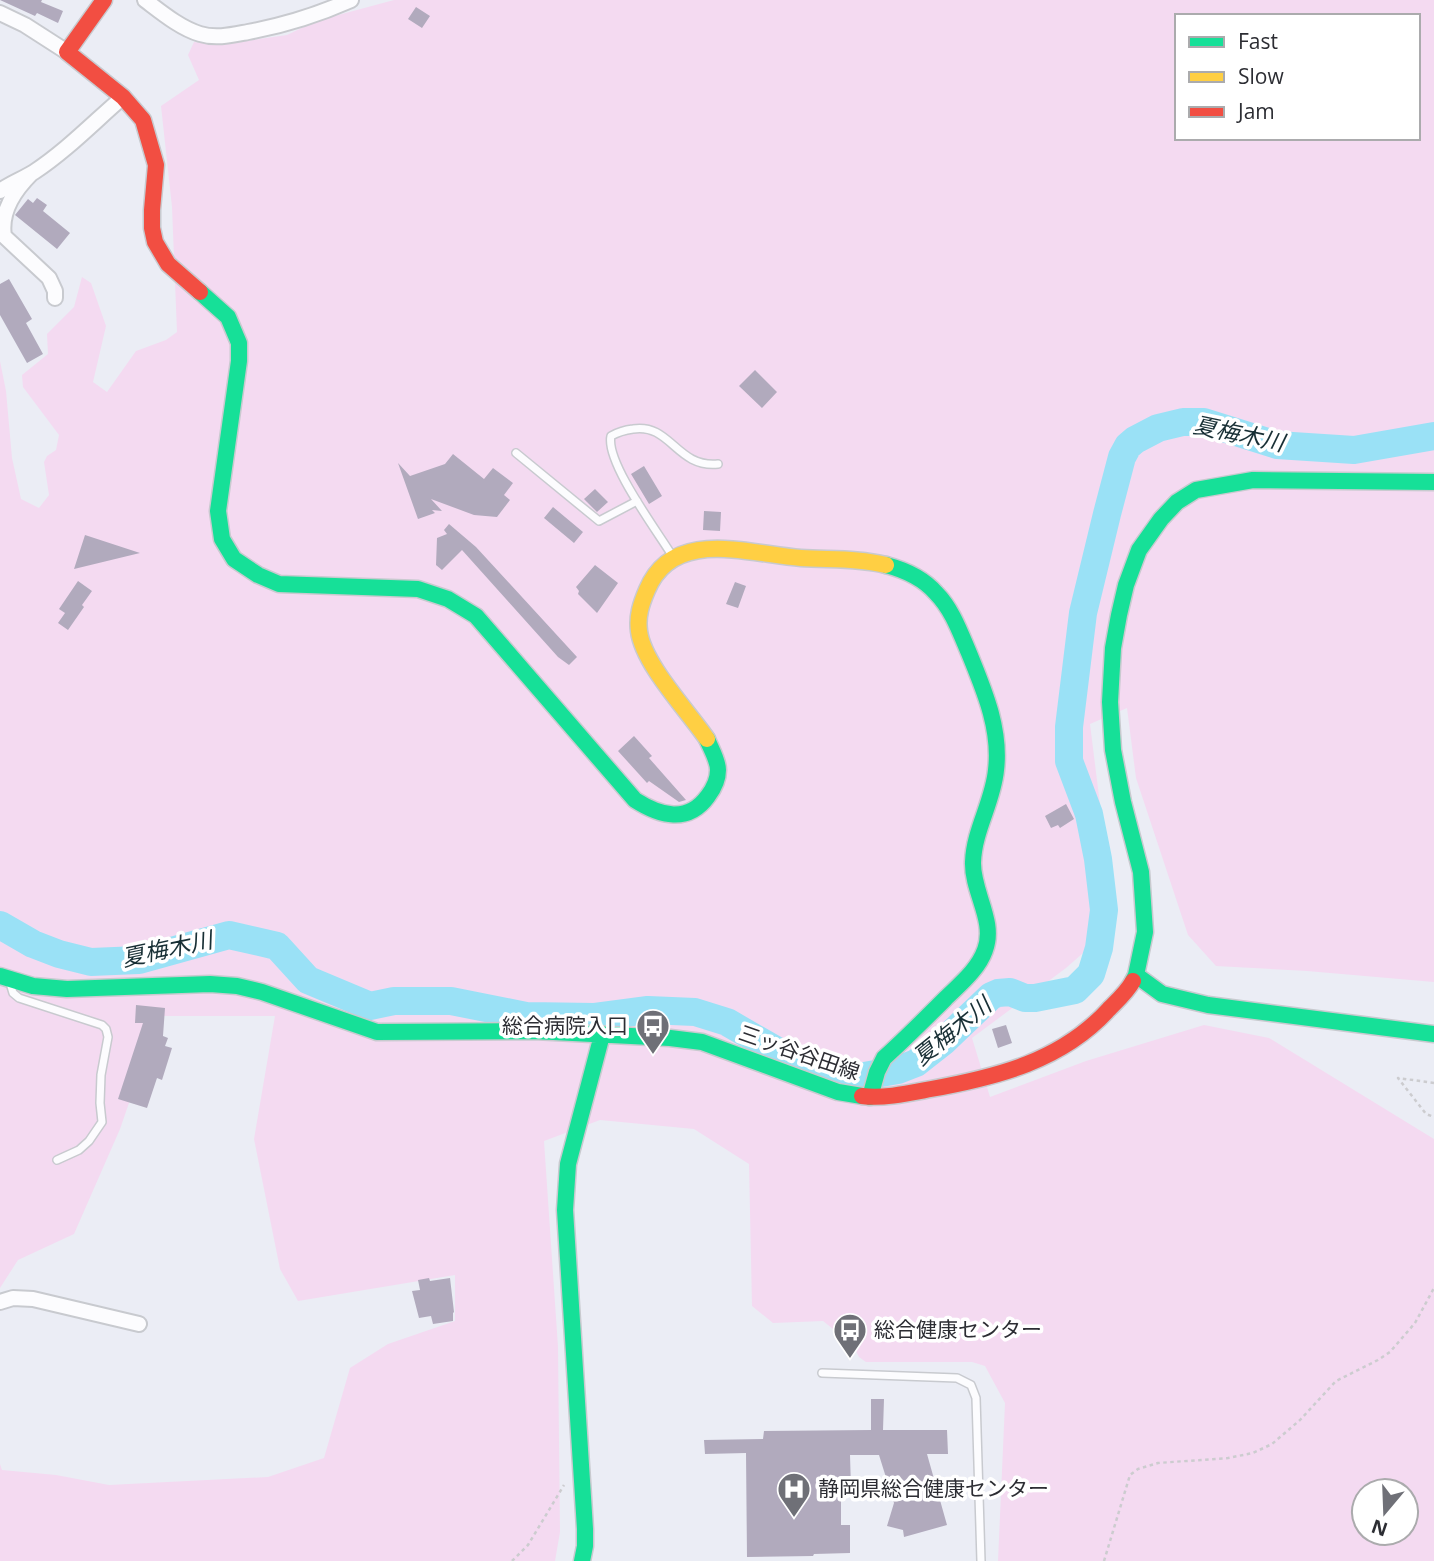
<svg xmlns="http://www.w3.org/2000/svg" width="1434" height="1561" font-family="'Open Sans','Noto Sans JP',sans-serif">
	<rect width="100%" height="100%" fill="#ebedf5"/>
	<!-- green -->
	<path fill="#f4daf1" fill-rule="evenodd" d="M 394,0 L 1434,0 L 1434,982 L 1307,971 L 1216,966 L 1188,935 L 1136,778 L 1127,708 L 1090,724 L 1115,925 L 1066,968 L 972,1038 L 990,1097 L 1086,1061 L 1204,1025 L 1269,1038 L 1434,1139 L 1434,1561 L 998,1561 L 1005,1403 L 985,1366 L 972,1362 L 866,1362 L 859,1357 L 853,1345 L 823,1321 L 773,1323 L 752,1306 L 749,1164 L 694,1129 L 600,1120 L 544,1141 L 558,1347 L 560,1532 L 555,1561 L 0,1561 L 0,1464 L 2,1470 L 56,1475 L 109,1485 L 268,1477 L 324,1458 L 350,1368 L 388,1344 L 455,1321 L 455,1275 L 298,1301 L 280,1269 L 254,1139 L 275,1016 L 159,1016 L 120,1129 L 74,1234 L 18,1260 L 0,1288 L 0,361 L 6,391 L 12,458 L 21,499 L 39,508 L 49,495 L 44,462 L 47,456 L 56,450 L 59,435 L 23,387 L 22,375 L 48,354 L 47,334 L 74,307 L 82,277 L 91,283 L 106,326 L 93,382 L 107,392 L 136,351 L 166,340 L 177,332 L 172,207 L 161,106 L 199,80 L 188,55 L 194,42 L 219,45 L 287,35 L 316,21 ZM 1177,16 L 1418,16 L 1418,138 L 1177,138 ZM 1364,1491 L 1406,1491 L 1406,1533 L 1364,1533 Z"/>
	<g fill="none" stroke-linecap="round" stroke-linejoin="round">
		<!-- river -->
		<path stroke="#9ae1f6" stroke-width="28" d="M 0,925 L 33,944 L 59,954 L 91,962 L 139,960 L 229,935 L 277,946 L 308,980 L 370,1006 L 394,1001 L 451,1001 L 526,1016 L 595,1017 L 648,1010 L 695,1012 L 727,1022 L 779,1052 L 811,1068 L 842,1077 L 864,1076 L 898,1070 L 916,1063 L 944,1041 L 991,996 L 998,993 L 1010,992 L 1025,998 L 1035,998 L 1075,990 L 1091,974 L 1099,948 L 1104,910 L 1098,859 L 1089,814 L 1069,761 L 1069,727 L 1083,613 L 1107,514 L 1122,457 L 1128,446 L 1135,440 L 1158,428 L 1183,422 L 1204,422 L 1277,445 L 1354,450 L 1434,436"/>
	</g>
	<!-- building -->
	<path fill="#b1aabd" d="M 0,0 L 42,0 L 41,2 L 63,11 L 58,23 L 37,13 L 35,16 Z
		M 416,7 L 430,16 L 422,28 L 408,19 Z
		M 37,198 L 47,205 L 43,211 L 70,233 L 57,249 L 15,215 L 28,199 L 33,203 Z
		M 9,279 L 32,319 L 26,323 L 43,354 L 27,363 L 0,315 L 0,284 Z
		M 755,370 L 777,392 L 762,408 L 739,386 Z
		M 453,454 L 484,479 L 493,468 L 513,483 L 504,495 L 510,500 L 497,517 L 474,515 L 431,499 L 442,511 L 432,510 L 435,513 L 418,519 L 398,463 L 410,476 L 445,464 Z
		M 644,466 L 662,496 L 649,504 L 631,474 Z
		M 595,489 L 608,502 L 597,512 L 584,499 Z
		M 553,507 L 583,532 L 574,543 L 544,518 Z
		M 704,511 L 721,512 L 720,531 L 703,530 Z
		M 449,524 L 476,547 L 577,657 L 569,665 L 558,657 L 462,550 L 442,570 L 436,565 L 437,538 L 447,534 L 444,530 Z
		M 85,535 L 140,553 L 74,569 Z
		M 595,565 L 618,583 L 597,613 L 578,594 L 579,591 L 576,587 Z
		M 78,581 L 92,591 L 82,605 L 84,607 L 68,630 L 58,623 L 65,613 L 59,609 Z
		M 735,582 L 746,586 L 738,608 L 726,604 Z
		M 634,736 L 652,756 L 649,758 L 686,800 L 679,802 L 649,781 L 647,783 L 618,751 Z
		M 1066,804 L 1074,819 L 1060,828 L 1058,825 L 1051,828 L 1045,816 Z
		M 136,1005 L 165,1008 L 163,1036 L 168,1038 L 165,1046 L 172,1048 L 162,1080 L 157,1078 L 147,1108 L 118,1099 L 143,1023 L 135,1023 Z
		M 1006,1025 L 1012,1043 L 998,1048 L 992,1029 Z
		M 429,1278 L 430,1281 L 450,1278 L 454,1312 L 453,1313 L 453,1321 L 433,1324 L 431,1316 L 419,1318 L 412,1291 L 420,1290 L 418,1280 Z
		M 871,1399 L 884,1399 L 883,1430 L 947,1430 L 948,1454 L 927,1454 L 947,1525 L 904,1537 L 903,1530 L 887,1526 L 894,1503 L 879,1455 L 850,1455 L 851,1489 L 841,1489 L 841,1525 L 850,1525 L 850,1553 L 814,1554 L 813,1556 L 747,1557 L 746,1453 L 705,1454 L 704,1440 L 763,1439 L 764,1431 L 871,1430 Z"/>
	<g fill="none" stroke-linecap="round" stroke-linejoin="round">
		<defs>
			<path id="lane" d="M 516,453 L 599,521 L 637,501
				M 673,557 C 658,532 605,462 611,436 C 618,432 625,430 633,429 C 671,423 676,468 718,464
				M 10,983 L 13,993 L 19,998 L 102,1025 L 106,1029 L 108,1037 L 101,1075 L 100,1103 L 102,1122 L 89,1141 L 79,1150 L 57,1160
				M 822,1373 L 957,1378 L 971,1385 L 976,1398 L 981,1561"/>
			<path id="street" d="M 145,0 C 161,12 180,28 200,34 C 216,39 232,35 248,32 C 286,25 315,16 351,0
				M 0,13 L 25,25 L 67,52
				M 31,174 C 15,190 0,212 4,236 L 49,278 L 55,291 L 55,298
				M 0,191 C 11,183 23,179 34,172 C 66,151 94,122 123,97
				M 0,1302 L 13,1298 L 33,1299 L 139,1324"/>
			<path id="fast" d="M 200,292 L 228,317 L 239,343 L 239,361 L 218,511 L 222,539 L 234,559 L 258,575 L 279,584 L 418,589 L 448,599 L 476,616 L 635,800 C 660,816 688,824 708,796 C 714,788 718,780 718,770 C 718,760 711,749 707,739
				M 1136,975 L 1162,994 L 1208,1005 L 1434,1034
				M 0,976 L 33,986 L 67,989 L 210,984 L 237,986 L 262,992 L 377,1032 L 534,1031 L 670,1038 L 702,1042 L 838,1092 L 862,1096
				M 1133,981 L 1136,975 L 1145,932 L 1141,872 L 1123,802 L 1113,750 L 1110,702 L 1113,648 L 1119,615 L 1126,585 L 1139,550 L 1161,519 L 1177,502 L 1196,490 L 1253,480 L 1434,482
				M 870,1097 L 877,1072 L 884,1058 C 905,1039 925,1019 945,999 C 959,985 978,970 985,950 C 996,921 972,892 973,862 C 974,830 993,802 996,770 C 1001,729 984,690 969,653 C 960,632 952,609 936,593 C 923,578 905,570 886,565
				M 582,1561 L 585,1546 L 585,1529 L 565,1210 L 568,1164 L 602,1035"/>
			<path id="slow" d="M 707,739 C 688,711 643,664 639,631 C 637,616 641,604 647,590 C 673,527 748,554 801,558 C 829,560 858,558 886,565"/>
			<path id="jam" d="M 104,0 L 67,52 L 123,97 L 143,120 L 156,165 L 152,210 L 152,228 L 155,242 L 168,264 L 200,292
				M 862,1096 C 884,1099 910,1093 931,1089 C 997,1077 1062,1061 1109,1009 C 1118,1000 1127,992 1133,981"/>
		</defs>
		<!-- lane casing -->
		<use href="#lane" stroke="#c8cacf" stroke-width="10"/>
		<!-- street casing -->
		<use href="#street" stroke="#c8cacf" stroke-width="18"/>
		<!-- fast casing -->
		<use href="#fast" stroke="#c8cacf" stroke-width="19"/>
		<!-- slow casing -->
		<use href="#slow" stroke="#c8cacf" stroke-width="19"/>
		<!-- jam casing -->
		<use href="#jam" stroke="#c8cacf" stroke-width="19"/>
		<!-- path -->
		<path stroke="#cccccf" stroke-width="2.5" stroke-dasharray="3.5 3.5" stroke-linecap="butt" d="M 1434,1083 L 1398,1078 L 1426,1114 L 1434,1117
			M 512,1561 L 528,1545 L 564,1485
			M 1104,1561 L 1130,1475 L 1138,1469 L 1158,1463 L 1228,1458 L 1253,1453 L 1272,1444 L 1300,1420 L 1336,1381 L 1378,1360 L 1390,1352 L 1415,1323 L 1434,1288"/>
		<!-- lane -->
		<use href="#lane" stroke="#fcfcfe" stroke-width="7"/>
		<!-- street -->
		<use href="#street" stroke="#fcfcfe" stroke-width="14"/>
		<!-- fast -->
		<use href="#fast" stroke="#16e098" stroke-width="16"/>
		<!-- slow -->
		<use href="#slow" stroke="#ffcf43" stroke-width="16"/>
		<!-- jam -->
		<use href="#jam" stroke="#f24e42" stroke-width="16"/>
	</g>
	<!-- icons -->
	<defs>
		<symbol id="bus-pin" viewBox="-11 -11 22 30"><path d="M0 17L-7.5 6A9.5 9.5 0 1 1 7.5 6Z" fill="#6f7077" stroke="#fff"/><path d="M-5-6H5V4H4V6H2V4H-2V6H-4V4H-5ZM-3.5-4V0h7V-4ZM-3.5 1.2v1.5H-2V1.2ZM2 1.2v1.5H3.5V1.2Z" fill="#fff"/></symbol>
		<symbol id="hospital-pin" viewBox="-11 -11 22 30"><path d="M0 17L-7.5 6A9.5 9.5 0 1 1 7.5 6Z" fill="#6f7077" stroke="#fff"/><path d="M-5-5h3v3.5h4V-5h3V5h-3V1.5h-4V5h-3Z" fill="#fff"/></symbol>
	</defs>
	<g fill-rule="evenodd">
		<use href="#bus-pin" x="634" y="1007" width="38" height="52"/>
		<use href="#bus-pin" x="831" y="1311" width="38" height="52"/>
		<use href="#hospital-pin" x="775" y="1470" width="38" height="52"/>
	</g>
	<g text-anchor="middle" stroke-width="7" stroke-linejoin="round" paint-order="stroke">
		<!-- poi labels -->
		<g font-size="21" fill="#2c2d33" stroke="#fff" text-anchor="start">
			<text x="628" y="1033" text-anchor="end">総合病院入口</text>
			<text x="874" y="1337">総合健康センター</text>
			<text x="818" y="1496">静岡県総合健康センター</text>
		</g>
		<!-- street labels -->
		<g font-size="21" fill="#2c2d33" stroke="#fff">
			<text transform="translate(799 1053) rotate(19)" y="7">三ッ谷谷田線</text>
		</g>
		<!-- water labels -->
		<g font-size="23" font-style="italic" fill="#182f35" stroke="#fff">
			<text transform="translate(1239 434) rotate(12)" y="8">夏梅木川</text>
			<text transform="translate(167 949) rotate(-12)" y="8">夏梅木川</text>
			<text transform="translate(952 1031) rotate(-39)" y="8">夏梅木川</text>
		</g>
	</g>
	<!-- legend -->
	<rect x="1175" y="14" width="245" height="126" fill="#ffffff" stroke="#ababad" stroke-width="2"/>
	<rect x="1189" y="37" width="35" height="10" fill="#16e098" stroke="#ababad" stroke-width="2"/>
	<text x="1238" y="49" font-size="21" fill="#2c2d33">Fast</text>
	<rect x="1189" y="72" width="35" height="10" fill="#ffcf43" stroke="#ababad" stroke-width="2"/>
	<text x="1238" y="84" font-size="21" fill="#2c2d33">Slow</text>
	<rect x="1189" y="107" width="35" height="10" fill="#f24e42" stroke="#ababad" stroke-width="2"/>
	<text x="1238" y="119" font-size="21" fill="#2c2d33">Jam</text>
	<!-- north arrow -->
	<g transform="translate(1385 1512) rotate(199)"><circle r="33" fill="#ffffff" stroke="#ababad" stroke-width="2"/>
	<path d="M0-5L12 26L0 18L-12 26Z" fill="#6f7077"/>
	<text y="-10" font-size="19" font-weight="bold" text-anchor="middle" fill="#2c2d33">N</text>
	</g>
</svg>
